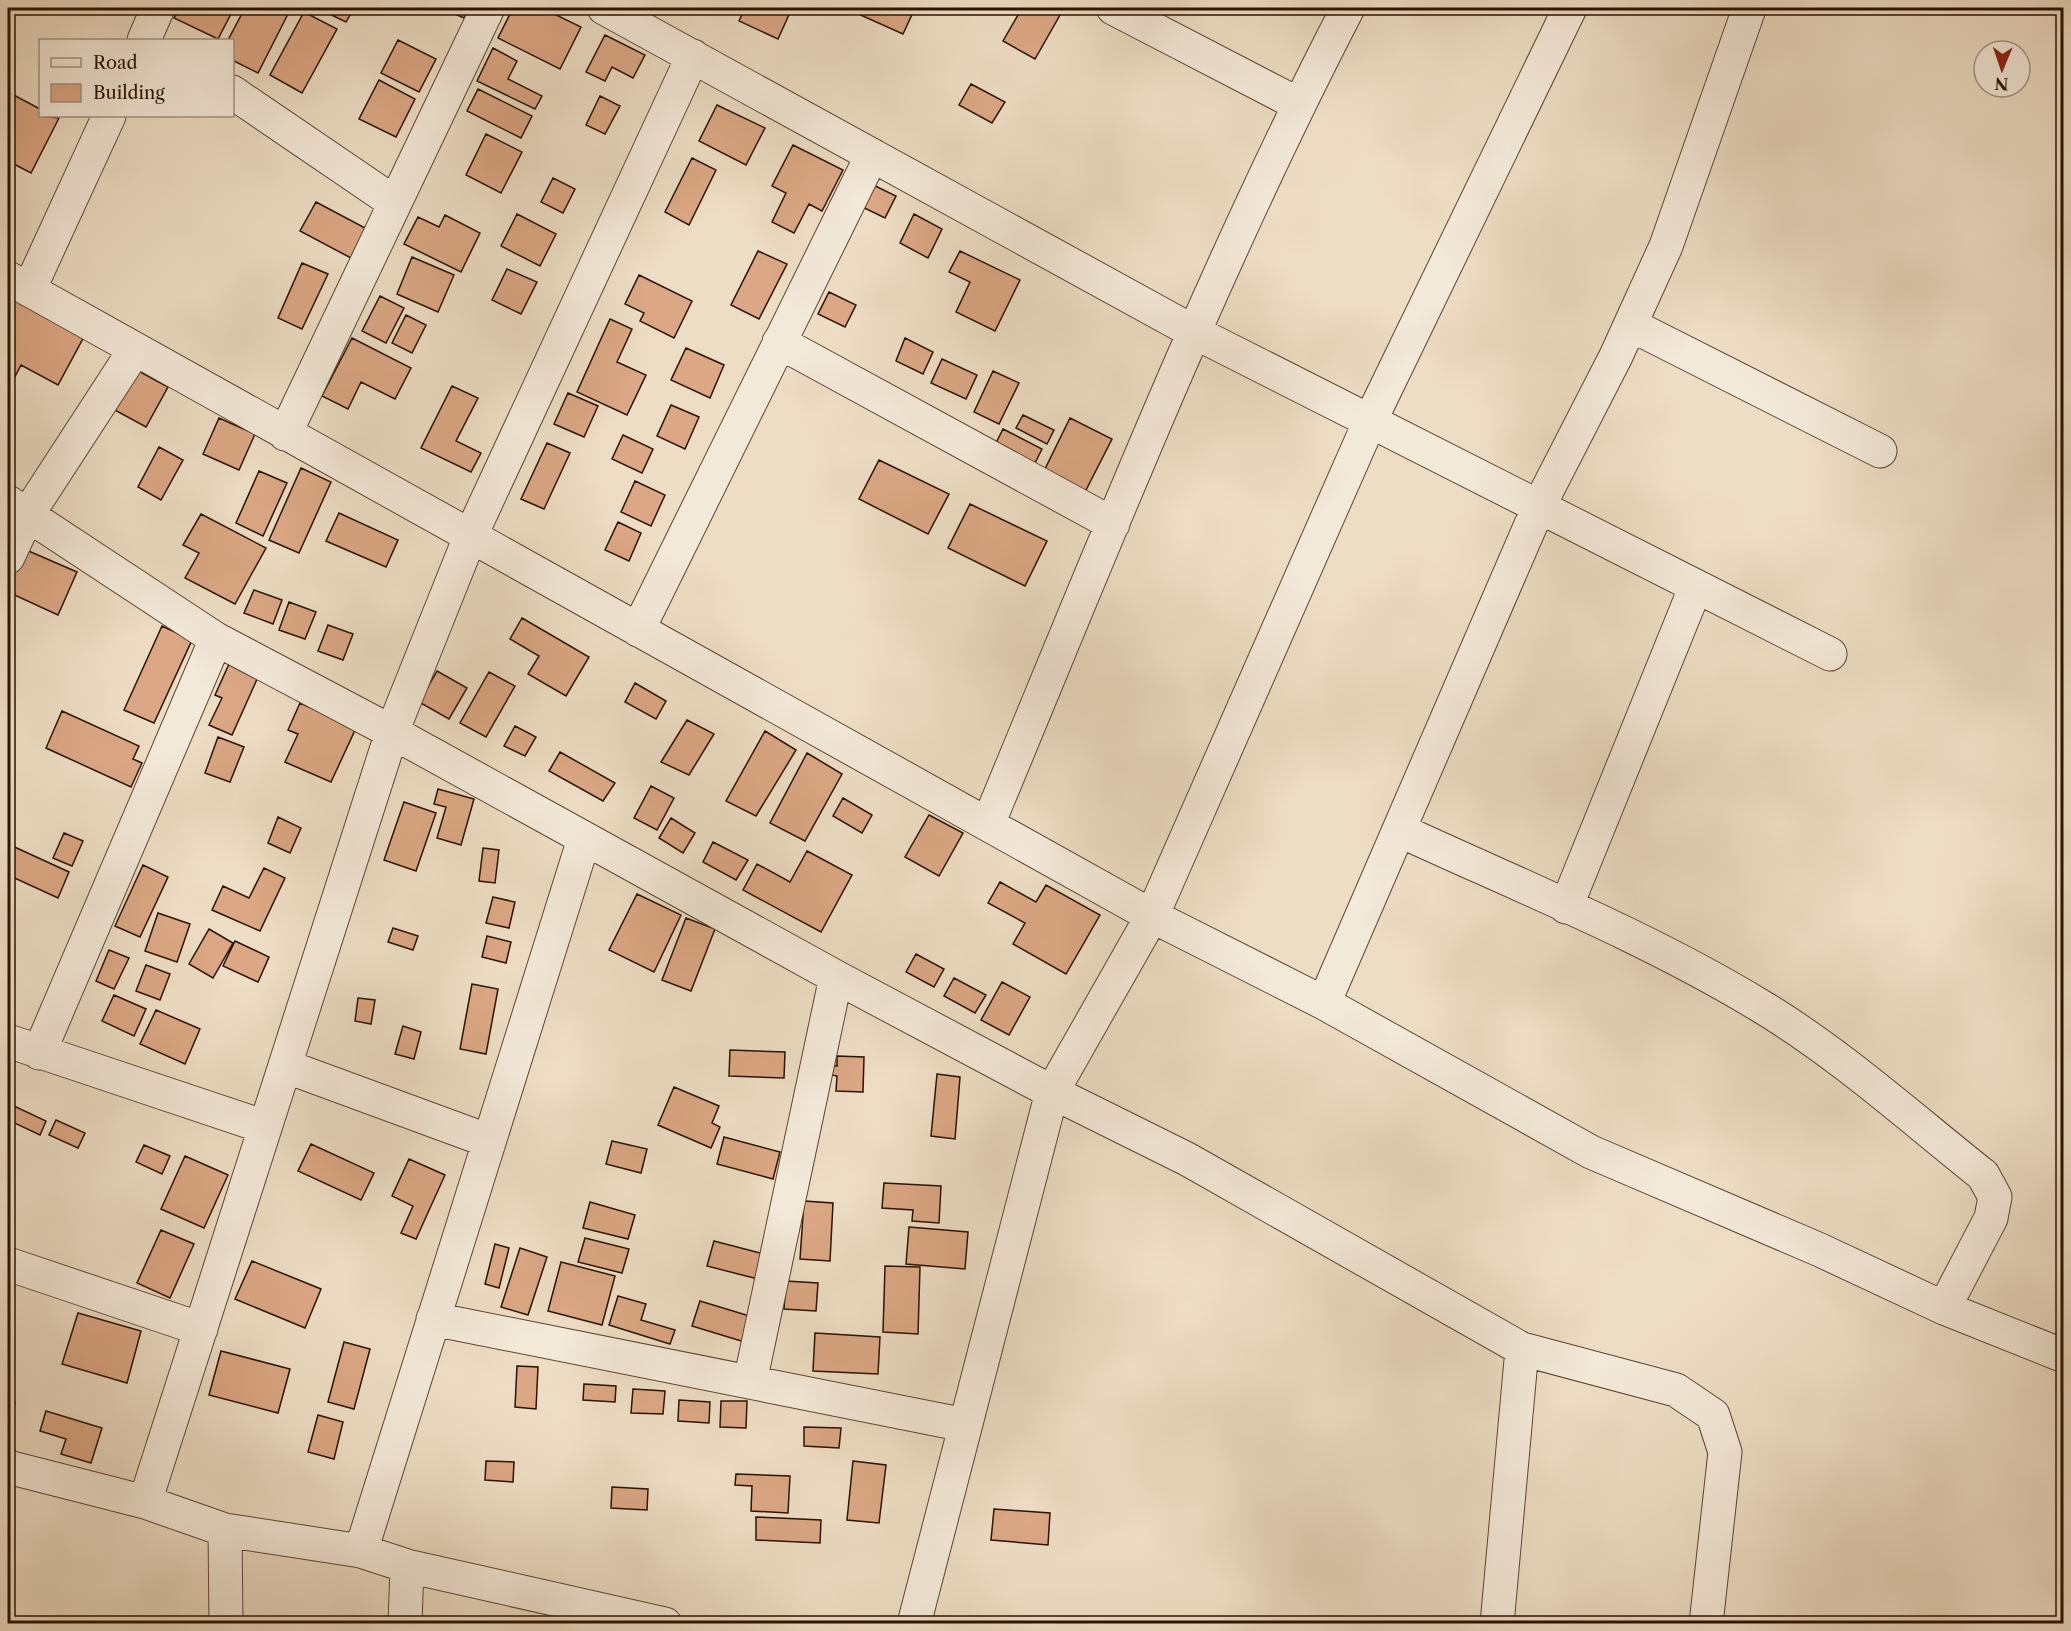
<svg xmlns="http://www.w3.org/2000/svg" width="2071" height="1631" font-family="'Libre Caslon Text',serif">
	<rect width="100%" height="100%" fill="#edddc4"/>
	<filter id="stains"><feTurbulence type="fractalNoise" baseFrequency=".00333" numOctaves="4"/><feColorMatrix values="0 0 0 0 .2 0 0 0 0 .09 0 0 0 0 .02 0 0 0 .5 -.17"/></filter>
	<radialGradient id="worn" r=".72"><stop offset=".6" stop-color="#630" stop-opacity="0"/><stop offset="1" stop-color="#630" stop-opacity=".3"/></radialGradient>
	<!-- building -->
	<path fill="#dba784" stroke="#2b1201" stroke-width="1.5" d="M 8,8 L 17,8 L 8,23 Z
		M 180,8 L 234,8 L 218,39 L 174,18 Z
		M 245,8 L 291,8 L 258,73 L 232,60 L 232,40 L 228,40 Z
		M 317,8 L 354,8 L 346,22 Z
		M 442,8 L 470,8 L 464,18 Z
		M 513,8 L 542,8 L 581,27 L 560,69 L 498,38 Z
		M 745,8 L 792,8 L 778,39 L 739,21 Z
		M 845,8 L 915,8 L 903,34 Z
		M 1022,8 L 1064,8 L 1035,59 L 1003,41 Z
		M 304,12 L 337,29 L 302,93 L 270,75 Z
		M 605,35 L 645,55 L 633,78 L 612,67 L 605,81 L 586,72 Z
		M 398,40 L 436,59 L 419,92 L 381,73 Z
		M 493,48 L 517,61 L 508,79 L 542,96 L 535,109 L 477,81 Z
		M 379,80 L 415,99 L 396,137 L 359,119 Z
		M 971,84 L 1005,102 L 992,123 L 959,105 Z
		M 478,89 L 532,116 L 521,138 L 467,111 Z
		M 8,92 L 40,109 L 40,116 L 59,118 L 31,173 L 8,161 Z
		M 600,96 L 620,106 L 605,134 L 586,125 Z
		M 717,105 L 765,128 L 746,165 L 699,141 Z
		M 486,134 L 522,152 L 501,193 L 466,175 Z
		M 793,145 L 843,170 L 822,211 L 809,204 L 794,233 L 772,222 L 786,193 L 772,186 Z
		M 692,158 L 716,170 L 689,225 L 665,212 Z
		M 553,178 L 575,189 L 563,213 L 541,202 Z
		M 863,180 L 896,196 L 885,218 L 852,202 Z
		M 316,202 L 367,229 L 351,258 L 300,231 Z
		M 517,214 L 556,234 L 540,266 L 501,246 Z
		M 914,214 L 942,229 L 928,258 L 900,243 Z
		M 445,215 L 480,233 L 461,272 L 404,244 L 418,217 L 439,227 Z
		M 758,251 L 787,264 L 759,319 L 731,305 Z
		M 960,251 L 1020,280 L 995,331 L 956,312 L 970,282 L 949,272 Z
		M 412,257 L 454,275 L 438,312 L 397,294 Z
		M 302,263 L 328,274 L 302,329 L 278,318 Z
		M 507,269 L 537,282 L 521,314 L 492,300 Z
		M 639,275 L 692,301 L 674,338 L 640,321 L 644,313 L 625,304 Z
		M 8,291 L 86,333 L 58,385 L 21,365 L 8,390 Z
		M 829,292 L 856,305 L 845,327 L 818,314 Z
		M 380,296 L 404,308 L 386,343 L 362,331 Z
		M 406,315 L 426,325 L 412,353 L 392,343 Z
		M 610,319 L 632,329 L 617,362 L 646,375 L 627,415 L 577,392 Z
		M 352,338 L 411,368 L 395,399 L 361,382 L 348,409 L 322,396 Z
		M 905,338 L 933,352 L 923,374 L 896,361 Z
		M 686,348 L 724,365 L 710,398 L 671,380 Z
		M 942,359 L 977,375 L 966,399 L 931,383 Z
		M 133,368 L 168,387 L 146,427 L 111,408 Z
		M 993,371 L 1019,383 L 999,424 L 974,412 Z
		M 452,386 L 478,398 L 456,441 L 481,453 L 471,472 L 421,448 Z
		M 568,393 L 598,406 L 584,437 L 554,424 Z
		M 671,405 L 699,417 L 685,449 L 657,436 Z
		M 1023,415 L 1054,430 L 1047,444 L 1016,428 Z
		M 219,418 L 255,434 L 239,470 L 203,454 Z
		M 1070,418 L 1112,439 L 1085,492 L 1044,471 Z
		M 1003,429 L 1042,449 L 1035,463 L 996,443 Z
		M 623,435 L 653,449 L 642,473 L 612,459 Z
		M 547,443 L 570,453 L 544,509 L 521,499 Z
		M 159,447 L 183,460 L 161,500 L 138,487 Z
		M 879,460 L 949,494 L 928,534 L 859,499 Z
		M 301,468 L 331,482 L 299,553 L 269,540 Z
		M 259,471 L 287,483 L 263,536 L 236,523 Z
		M 635,481 L 665,495 L 651,526 L 621,512 Z
		M 970,504 L 1047,541 L 1025,586 L 948,548 Z
		M 339,513 L 398,540 L 386,567 L 326,541 Z
		M 201,514 L 266,548 L 235,604 L 185,578 L 199,553 L 183,545 Z
		M 618,522 L 641,533 L 629,561 L 605,550 Z
		M 24,549 L 77,572 L 58,615 L 8,592 L 8,585 Z
		M 254,590 L 282,600 L 273,624 L 244,613 Z
		M 289,602 L 316,612 L 305,639 L 279,630 Z
		M 522,618 L 589,657 L 566,696 L 528,674 L 539,656 L 510,639 Z
		M 328,625 L 353,634 L 343,660 L 318,651 Z
		M 162,626 L 192,640 L 154,723 L 124,710 Z
		M 229,664 L 258,677 L 232,735 L 209,725 L 222,698 L 215,695 Z
		M 437,671 L 467,688 L 449,719 L 419,702 Z
		M 489,672 L 515,686 L 486,737 L 460,723 Z
		M 635,683 L 666,701 L 656,719 L 625,702 Z
		M 300,703 L 356,728 L 331,782 L 285,762 L 298,734 L 288,730 Z
		M 62,711 L 139,746 L 133,759 L 142,763 L 131,787 L 46,748 Z
		M 687,720 L 714,734 L 689,775 L 661,762 Z
		M 515,726 L 536,737 L 525,756 L 504,746 Z
		M 765,731 L 796,750 L 756,816 L 726,801 Z
		M 218,737 L 244,747 L 230,782 L 205,773 Z
		M 560,752 L 615,783 L 603,801 L 549,771 Z
		M 807,753 L 842,774 L 805,841 L 770,823 Z
		M 651,786 L 674,798 L 657,830 L 634,818 Z
		M 438,789 L 474,799 L 461,845 L 437,838 L 446,807 L 434,804 Z
		M 843,798 L 872,815 L 862,833 L 833,816 Z
		M 404,802 L 436,813 L 416,871 L 384,860 Z
		M 929,815 L 963,833 L 939,876 L 905,857 Z
		M 278,817 L 301,828 L 290,853 L 268,843 Z
		M 671,818 L 695,833 L 683,853 L 659,838 Z
		M 64,833 L 83,841 L 72,866 L 53,858 Z
		M 713,842 L 748,860 L 736,880 L 703,862 Z
		M 8,844 L 69,872 L 58,898 L 8,875 Z
		M 483,848 L 499,850 L 495,883 L 479,881 Z
		M 807,851 L 852,875 L 821,932 L 743,890 L 757,864 L 790,882 Z
		M 143,865 L 168,877 L 140,937 L 115,926 Z
		M 264,868 L 285,878 L 260,931 L 212,910 L 223,886 L 249,898 Z
		M 1000,882 L 1036,902 L 1046,885 L 1100,915 L 1066,974 L 1013,944 L 1025,923 L 988,903 Z
		M 637,894 L 681,915 L 654,972 L 609,950 Z
		M 493,897 L 515,902 L 509,928 L 486,923 Z
		M 158,913 L 190,924 L 177,962 L 145,951 Z
		M 686,918 L 715,929 L 691,991 L 662,980 Z
		M 393,928 L 418,936 L 413,950 L 388,942 Z
		M 209,929 L 233,943 L 213,978 L 189,964 Z
		M 487,936 L 511,942 L 506,963 L 482,957 Z
		M 235,941 L 269,957 L 258,982 L 223,966 Z
		M 109,950 L 129,958 L 114,989 L 96,981 Z
		M 916,954 L 944,969 L 934,987 L 906,972 Z
		M 146,965 L 170,974 L 160,1000 L 136,991 Z
		M 954,978 L 986,995 L 975,1013 L 944,996 Z
		M 1002,982 L 1030,997 L 1009,1035 L 981,1020 Z
		M 472,984 L 498,989 L 486,1054 L 460,1049 Z
		M 114,995 L 146,1009 L 134,1036 L 102,1021 Z
		M 358,998 L 375,1000 L 371,1024 L 355,1021 Z
		M 156,1010 L 200,1029 L 185,1064 L 140,1044 Z
		M 403,1026 L 421,1032 L 414,1059 L 395,1054 Z
		M 730,1050 L 785,1052 L 784,1078 L 729,1076 Z
		M 837,1056 L 864,1057 L 863,1092 L 836,1091 L 837,1076 L 832,1075 L 832,1065 L 837,1066 Z
		M 937,1074 L 960,1077 L 955,1139 L 931,1136 Z
		M 674,1087 L 719,1106 L 712,1123 L 720,1127 L 711,1148 L 658,1125 Z
		M 14,1106 L 46,1121 L 40,1135 L 8,1120 Z
		M 56,1120 L 85,1133 L 78,1148 L 49,1135 Z
		M 724,1137 L 780,1152 L 773,1179 L 717,1164 Z
		M 612,1141 L 647,1149 L 641,1173 L 606,1164 Z
		M 311,1144 L 374,1173 L 361,1200 L 298,1171 Z
		M 144,1145 L 170,1156 L 162,1174 L 136,1162 Z
		M 185,1156 L 228,1175 L 204,1228 L 161,1209 Z
		M 409,1159 L 445,1175 L 416,1239 L 401,1233 L 413,1206 L 392,1196 Z
		M 884,1183 L 941,1186 L 939,1223 L 912,1221 L 913,1210 L 882,1208 Z
		M 804,1201 L 833,1203 L 830,1261 L 800,1259 Z
		M 590,1202 L 635,1215 L 628,1239 L 583,1228 Z
		M 909,1227 L 968,1232 L 965,1269 L 906,1264 Z
		M 161,1230 L 194,1244 L 170,1298 L 137,1283 Z
		M 585,1238 L 629,1249 L 622,1273 L 578,1262 Z
		M 714,1241 L 764,1254 L 758,1279 L 707,1266 Z
		M 495,1244 L 509,1248 L 499,1288 L 485,1284 Z
		M 520,1248 L 547,1257 L 528,1315 L 501,1307 Z
		M 252,1261 L 321,1289 L 305,1328 L 235,1299 Z
		M 561,1262 L 615,1276 L 602,1325 L 548,1311 Z
		M 885,1266 L 920,1267 L 918,1334 L 883,1332 Z
		M 786,1281 L 818,1283 L 816,1311 L 784,1309 Z
		M 618,1296 L 646,1304 L 641,1320 L 675,1330 L 670,1344 L 609,1325 Z
		M 700,1301 L 756,1318 L 748,1343 L 692,1326 Z
		M 78,1313 L 141,1331 L 127,1383 L 62,1364 Z
		M 815,1333 L 880,1337 L 878,1374 L 813,1371 Z
		M 344,1342 L 370,1349 L 354,1409 L 328,1402 Z
		M 221,1351 L 290,1369 L 278,1413 L 209,1395 Z
		M 517,1366 L 538,1367 L 536,1409 L 515,1407 Z
		M 584,1384 L 616,1386 L 615,1402 L 583,1400 Z
		M 633,1389 L 665,1391 L 663,1414 L 631,1413 Z
		M 8,1400 L 15,1403 L 10,1420 L 8,1419 Z
		M 679,1400 L 710,1402 L 709,1423 L 678,1421 Z
		M 721,1401 L 747,1401 L 746,1428 L 720,1427 Z
		M 46,1411 L 102,1428 L 91,1463 L 61,1454 L 66,1439 L 40,1431 Z
		M 318,1415 L 343,1422 L 334,1459 L 308,1452 Z
		M 804,1427 L 841,1428 L 839,1448 L 804,1446 Z
		M 486,1461 L 514,1462 L 513,1482 L 485,1480 Z
		M 853,1461 L 886,1465 L 879,1523 L 847,1520 Z
		M 736,1474 L 790,1476 L 788,1513 L 751,1511 L 752,1486 L 735,1485 Z
		M 612,1487 L 648,1489 L 647,1510 L 611,1508 Z
		M 994,1509 L 1050,1513 L 1048,1545 L 991,1540 Z
		M 756,1517 L 821,1520 L 820,1543 L 756,1540 Z"/>
	<g fill="none" stroke-linecap="round" stroke-linejoin="round">
		<defs>
			<path id="minor" d="M 604,8 L 1194,332 L 1830,654
				M 1113,8 L 1298,104
				M 144,40 L 158,8
				M 232,92 L 395,203
				M 8,278 L 1152,916 L 1324,1003 L 1591,1152 L 1820,1250 L 1944,1308 L 2064,1356
				M 29,290 L 109,116
				M 1631,325 L 1880,451
				M 779,342 L 1113,524
				M 285,434 L 488,8
				M 8,502 L 216,639 L 392,732 L 836,977 L 1052,1092 L 1187,1159 L 1522,1349 L 1676,1390 L 1713,1415 L 1725,1452 L 1706,1624
				M 8,557 L 28,514 L 134,351
				M 638,630 L 872,155
				M 988,824 C 1102,550 1211,272 1348,8
				M 1399,830 C 1520,886 1645,936 1759,1005 C 1839,1053 1910,1117 1983,1175 L 1995,1197 L 1991,1218 L 1944,1308
				M 1566,907 L 1696,586
				M 1324,1003 L 1539,506 L 1616,356 L 1666,246 L 1749,9
				M 8,1041 L 265,1127
				M 39,1053 L 216,639
				M 285,1066 L 489,1141
				M 8,1264 L 201,1329
				M 433,1319 L 965,1425
				M 750,1382 L 836,977
				M 8,1467 L 145,1502 L 225,1530 L 361,1551 L 407,1566 L 665,1624
				M 145,1502 L 392,732 L 470,537 L 693,56
				M 225,1530 L 226,1624
				M 361,1551 L 584,839
				M 405,1624 L 407,1566
				M 914,1624 L 1052,1092 L 1152,916 L 1370,421 L 1570,8
				M 1497,1624 L 1522,1349"/>
		</defs>
		<!-- minor casing -->
		<use href="#minor" stroke="#5c4532" stroke-width="35"/>
		<!-- minor -->
		<use href="#minor" stroke="#f3e9d9" stroke-width="33"/>
	</g>
	<!-- margin -->
	<rect width="2071" height="1631" fill="none" stroke="#edddc4" stroke-width="30"/>
	<rect x="9" y="9" width="2053" height="1613" fill="none" stroke="#2b1201" stroke-width="3"/>
	<rect x="15" y="15" width="2041" height="1601" fill="none" stroke="#2b1201" stroke-width="1.5"/>
	<!-- legend -->
	<rect x="39" y="39" width="195" height="78" fill="#f3e9d9" stroke="#a39383" stroke-width="1.5"/>
	<rect x="51" y="58" width="30" height="9" fill="#f3e9d9" stroke="#a39383" stroke-width="1.5"/>
	<text x="93" y="69" font-size="18" fill="#2b1201">Road</text>
	<rect x="51" y="84" width="30" height="18" fill="#dba784" stroke="#a39383" stroke-width="1.5"/>
	<text x="93" y="99" font-size="18" fill="#2b1201">Building</text>
	<!-- north arrow -->
	<g transform="translate(2002 69) rotate(182)"><circle r="28" fill="#f3e9d9" stroke="#a39383" stroke-width="1.5"/>
	<path d="M0-4.5L10 22L0 15L-10 22Z" fill="#8f2418"/>
	<text y="-9" font-size="16" font-weight="bold" text-anchor="middle" fill="#2b1201">N</text>
	</g>
	<rect width="100%" height="100%" filter="url(#stains)"/>
	<rect width="100%" height="100%" fill="url(#worn)"/>
</svg>
